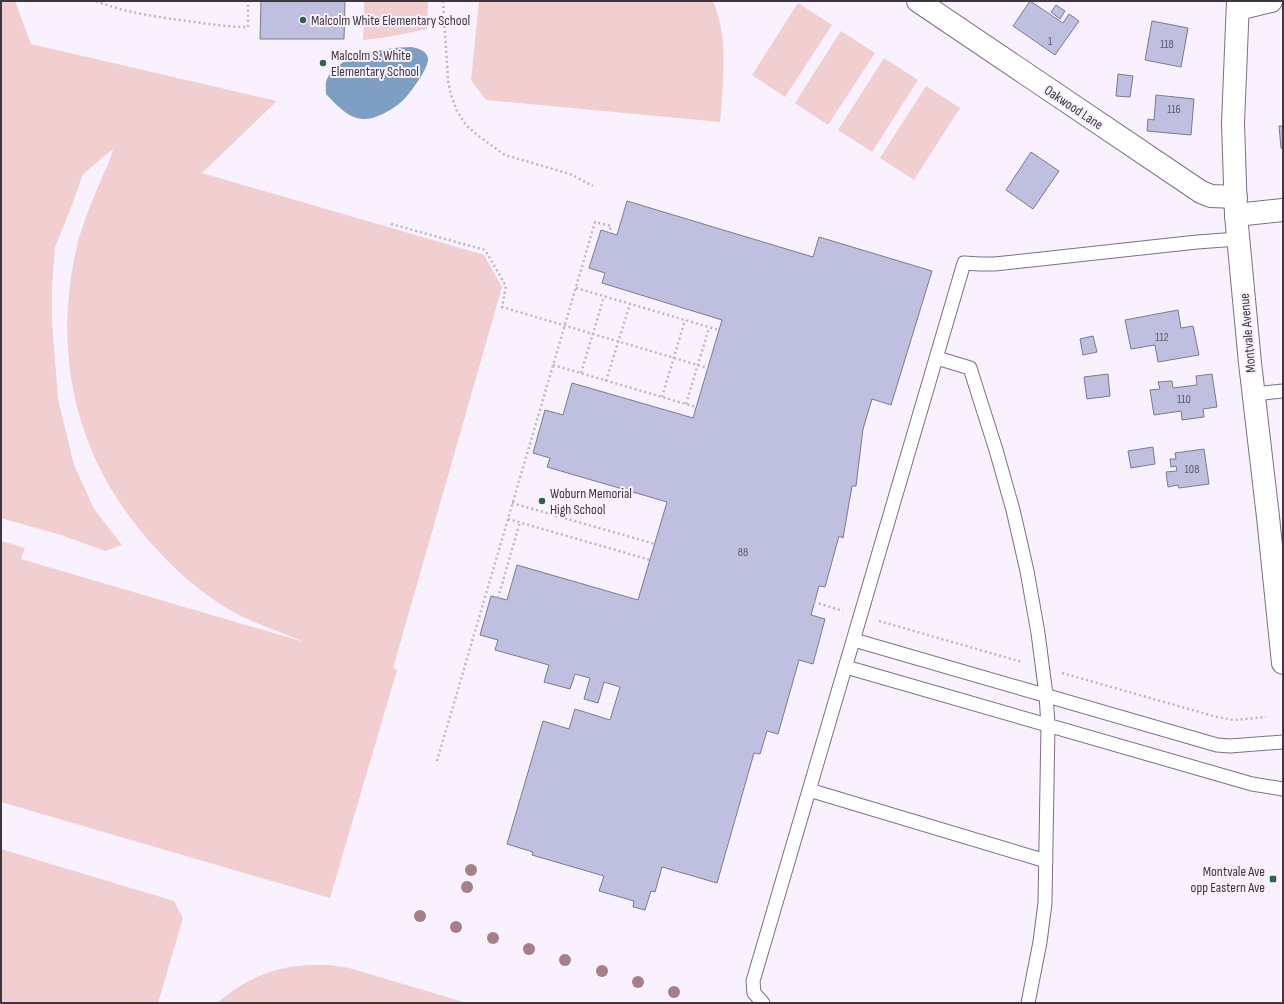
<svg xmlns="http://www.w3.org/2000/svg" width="1284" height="1004" font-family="'Sofia Sans Condensed',sans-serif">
	<rect width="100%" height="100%" fill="#f9f1fd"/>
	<!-- green -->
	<path fill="#f1cecf" d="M 1,1 L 15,1 L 31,44 L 277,101 L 202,173 L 484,255 L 502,287 L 393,668 L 397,670 L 330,898 L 1,802 L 1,541 L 25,548 L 21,559 L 304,642 C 279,631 252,623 228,609 C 198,591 173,568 150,542 C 78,460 53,361 75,255 C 80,229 91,204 101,180 C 105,170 111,159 113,149 L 83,174 L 69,213 L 55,247 L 52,286 L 52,322 L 58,399 L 74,465 L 94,509 L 122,545 L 105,551 L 61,535 L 1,518 Z
		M 364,1 L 428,1 L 427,29 L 388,37 L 363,40 Z
		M 479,1 L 713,1 C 729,39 723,82 720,122 L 486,100 L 471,80 Z
		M 798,3 L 832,25 L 785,97 L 752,75 Z
		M 841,31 L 875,53 L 828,125 L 795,103 Z
		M 884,58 L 918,80 L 872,152 L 838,130 Z
		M 926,86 L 960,108 L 914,180 L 880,158 Z
		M 1,849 L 174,901 L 183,918 L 158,1003 L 1,1003 Z
		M 310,965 L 330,965 L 349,968 L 467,1003 L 217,1003 C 243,980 275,966 310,965 Z"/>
	<!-- water -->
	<path fill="#7f9ec3" d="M 411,47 C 417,48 426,50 428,58 C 430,67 407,98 400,103 C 390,111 376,119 364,119 C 348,119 336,104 326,94 C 326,89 325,83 327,79 C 339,53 386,48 411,47 Z"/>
	<!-- building -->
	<path fill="#bfc0e0" stroke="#797a97" d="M 261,1 L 345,1 L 344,39 L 260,39 Z
		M 1030,1 L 1063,23 L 1069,14 L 1079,21 L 1055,55 L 1013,26 Z
		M 1056,5 L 1065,11 L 1060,19 L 1051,12 Z
		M 1152,21 L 1188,28 L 1181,67 L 1145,60 Z
		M 1118,74 L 1133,76 L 1130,97 L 1116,96 Z
		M 1156,95 L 1194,99 L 1191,135 L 1147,131 L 1148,119 L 1154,120 Z
		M 1279,126 L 1283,126 L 1283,148 L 1281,148 Z
		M 1031,152 L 1059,171 L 1033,209 L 1006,190 Z
		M 627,201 L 813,257 L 819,237 L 932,271 L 891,405 L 872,399 L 863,429 L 856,486 L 852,486 L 843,538 L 839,536 L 825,587 L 819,586 L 811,615 L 825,619 L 813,664 L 799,660 L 778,734 L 767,731 L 760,754 L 754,753 L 717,883 L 662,867 L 655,892 L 651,891 L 645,910 L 633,907 L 634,901 L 599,891 L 604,876 L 532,855 L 533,852 L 507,844 L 543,721 L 569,729 L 575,709 L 610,720 L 620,687 L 604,682 L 598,703 L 584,699 L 590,678 L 575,674 L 570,689 L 544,682 L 549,665 L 495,650 L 498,640 L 480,635 L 491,596 L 507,600 L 517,565 L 638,600 L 667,502 L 547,467 L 550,458 L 533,453 L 545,410 L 563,415 L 572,383 L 693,418 L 722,320 L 602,283 L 605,273 L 589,268 L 601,230 L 617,235 Z
		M 1178,310 L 1181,328 L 1193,326 L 1199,355 L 1158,362 L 1155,345 L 1131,349 L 1125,320 Z
		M 1093,336 L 1097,352 L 1083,355 L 1080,339 Z
		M 1108,374 L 1110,396 L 1087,399 L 1084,377 Z
		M 1212,374 L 1217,407 L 1203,409 L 1204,417 L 1182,420 L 1181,411 L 1154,415 L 1150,390 L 1160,389 L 1158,382 L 1172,381 L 1173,388 L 1197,385 L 1196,376 Z
		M 1153,447 L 1155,464 L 1131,468 L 1128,451 Z
		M 1204,449 L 1209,484 L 1179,488 L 1178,485 L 1168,487 L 1166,472 L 1177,471 L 1176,466 L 1171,467 L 1170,459 L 1176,459 L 1175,453 Z"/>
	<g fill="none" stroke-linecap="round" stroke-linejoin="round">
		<defs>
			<path id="service" d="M 937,358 L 970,368 L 996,450 L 1013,510 L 1027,571 L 1038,633 L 1046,695 L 1048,725 L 1045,903 L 1040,942 L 1028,1003
				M 1253,394 L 1283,391
				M 854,640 L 1217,745 L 1230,746 L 1283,742
				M 846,667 L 1252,784 L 1283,789
				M 809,790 L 1046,861
				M 763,1003 L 754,993 L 753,981 L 964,263 L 980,264 L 995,264 L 1197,242 L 1238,239"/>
			<path id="minor" d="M 918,1 L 1201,192 L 1211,196 L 1236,197
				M 1238,9 L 1271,1
				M 1236,215 L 1283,210"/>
			<path id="primary" d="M 1238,1 L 1233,123 L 1236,215 L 1250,363 L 1268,517 L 1283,663"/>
		</defs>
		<!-- service casing -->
		<use href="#service" stroke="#7f6e88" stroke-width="15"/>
		<!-- minor casing -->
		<use href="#minor" stroke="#7f6e88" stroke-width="24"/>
		<!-- primary casing -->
		<use href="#primary" stroke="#7f6e88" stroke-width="24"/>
		<!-- path -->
		<path stroke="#beb6c2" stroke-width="2.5" stroke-dasharray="2 3" stroke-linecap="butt" d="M 96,1 C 123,12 152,16 180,20 C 203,23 225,27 248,27 L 248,1
			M 443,1 L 448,80 L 451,95 L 457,111 L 466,125 L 477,135 L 505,155 L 570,174 L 593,186
			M 391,224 L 485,250 L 506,286 L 502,307 L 708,368
			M 576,288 L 719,330
			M 553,365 L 696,407
			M 581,373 L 604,297
			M 606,381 L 630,304
			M 662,397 L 685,320
			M 686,404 L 709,328
			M 512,503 L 655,544
			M 508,519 L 650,560
			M 498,598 L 520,522
			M 814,602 L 843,611
			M 879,621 L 1022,662
			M 1062,673 L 1217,717 L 1234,720 L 1266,717
			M 437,761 L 595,222 L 611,226 L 609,233"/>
		<!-- service -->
		<use href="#service" stroke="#fff" stroke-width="13"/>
		<!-- minor -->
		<use href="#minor" stroke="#fff" stroke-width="22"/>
		<!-- primary -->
		<use href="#primary" stroke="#fff" stroke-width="22"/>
	</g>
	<!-- trees -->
	<g fill="#a67f88">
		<circle cx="471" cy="870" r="6"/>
		<circle cx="467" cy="887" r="6"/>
		<circle cx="420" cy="916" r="6"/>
		<circle cx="456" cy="927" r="6"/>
		<circle cx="493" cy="938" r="6"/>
		<circle cx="529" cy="949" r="6"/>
		<circle cx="565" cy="960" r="6"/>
		<circle cx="602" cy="971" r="6"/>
		<circle cx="638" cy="982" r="6"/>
		<circle cx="674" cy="992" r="6"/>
	</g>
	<!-- markers -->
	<g fill="#30644a" stroke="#f9f1fd" stroke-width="1.5">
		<circle cx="303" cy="20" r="4"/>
		<circle cx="323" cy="63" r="4"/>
		<circle cx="542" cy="501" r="4"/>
		<rect x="1269" y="875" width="8" height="8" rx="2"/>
	</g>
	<g text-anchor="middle" stroke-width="4" stroke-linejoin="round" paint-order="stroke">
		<!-- number labels -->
		<g font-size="12" fill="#5e5869">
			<text x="1050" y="45">1</text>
			<text x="1167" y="48">118</text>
			<text x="1174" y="113">116</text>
			<text x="1162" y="341">112</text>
			<text x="1184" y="403">110</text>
			<text x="1192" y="473">108</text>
			<text x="743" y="556">88</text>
		</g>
		<!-- poi labels -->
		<g font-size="14" fill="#3e3641" stroke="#f9f1fd" text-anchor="start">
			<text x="311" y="25">Malcolm White Elementary School</text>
			<text x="331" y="60">Malcolm S. White<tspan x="331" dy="16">Elementary School</tspan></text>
			<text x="550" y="498">Woburn Memorial<tspan x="550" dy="16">High School</tspan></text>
			<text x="1265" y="876" text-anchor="end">Montvale Ave<tspan x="1265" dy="16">opp Eastern Ave</tspan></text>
		</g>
		<!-- street labels -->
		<g font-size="14" fill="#3e3641" stroke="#f9f1fd">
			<text transform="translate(1074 107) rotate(34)" y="5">Oakwood Lane</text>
			<text transform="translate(1247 333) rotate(-95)" y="5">Montvale Avenue</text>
		</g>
	</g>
	<!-- border -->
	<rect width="1284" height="1004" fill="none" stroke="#3e3641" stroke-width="4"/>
</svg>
